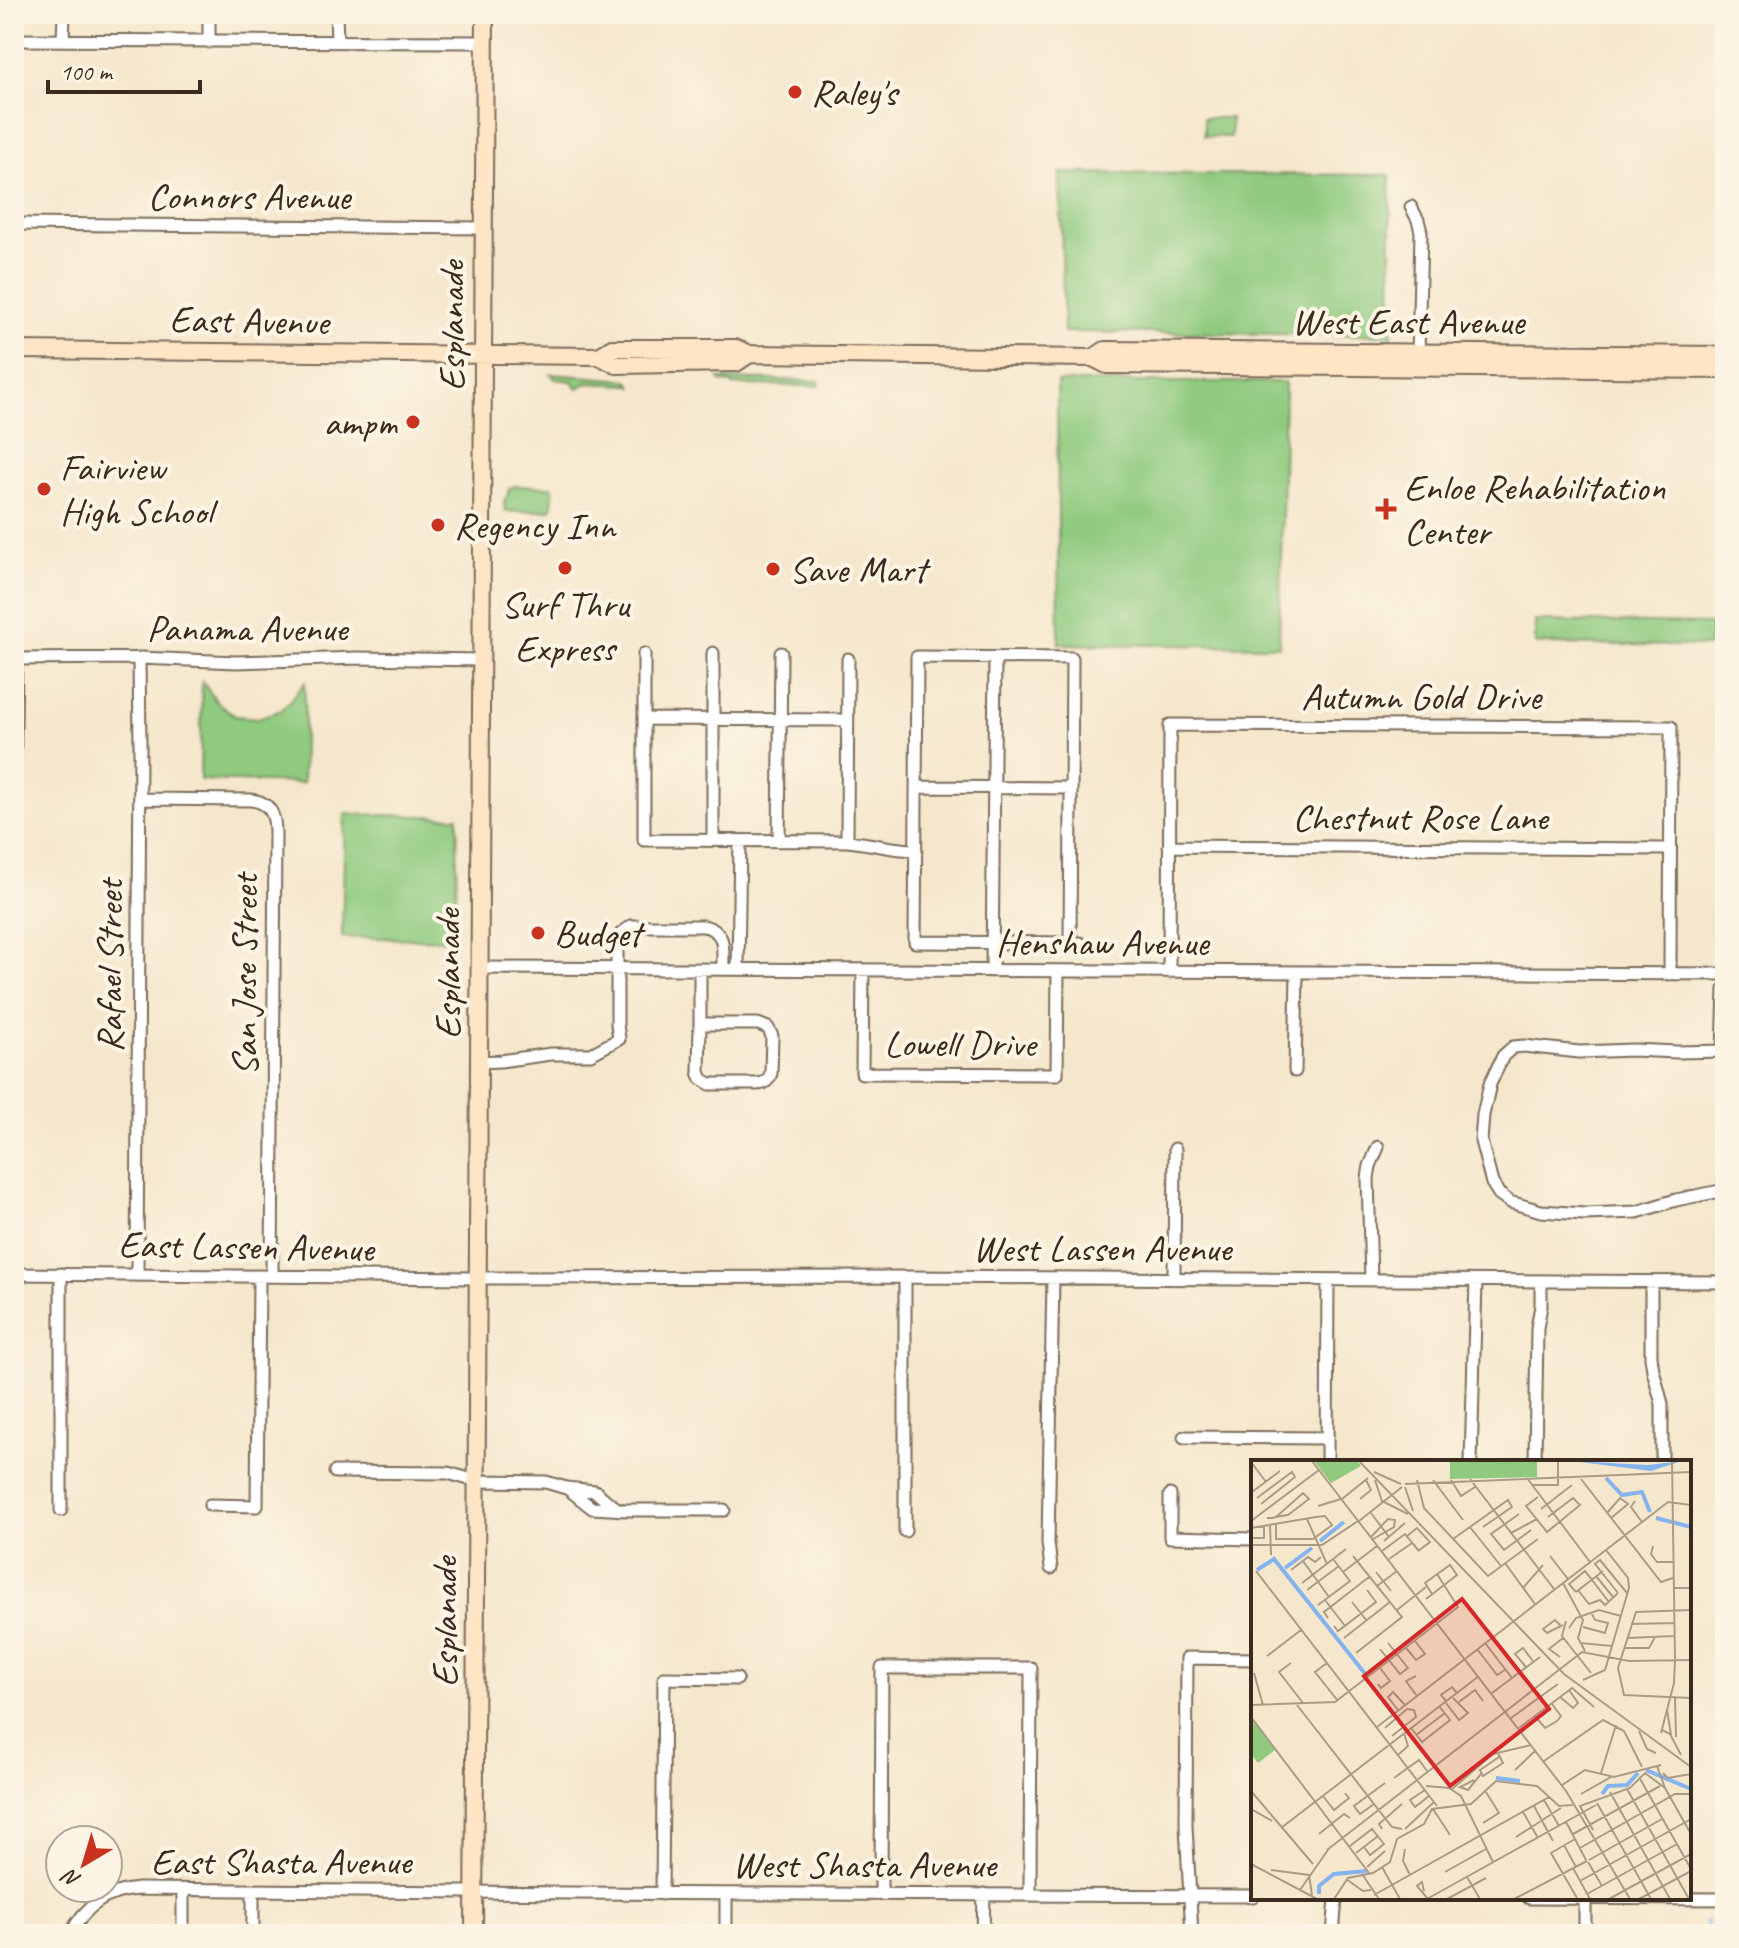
<svg xmlns="http://www.w3.org/2000/svg" width="1739" height="1948" font-family="Caveat,sans-serif">
	<rect width="100%" height="100%" fill="#fcf5e5"/>
	<filter id="ink" filterUnits="userSpaceOnUse"><feTurbulence type="fractalNoise" baseFrequency=".0125" numOctaves="2"/><feDisplacementMap in="SourceGraphic" scale="16" xChannelSelector="R" yChannelSelector="G"/><feConvolveMatrix kernelMatrix="1 2 1 2 8 2 1 2 1" color-interpolation-filters="sRGB"/></filter>
	<filter id="wash" filterUnits="userSpaceOnUse"><feTurbulence type="fractalNoise" baseFrequency=".006" numOctaves="4" result="noise"/><feDisplacementMap in="SourceGraphic" scale="32" xChannelSelector="R" yChannelSelector="G"/><feGaussianBlur stdDeviation="1.8" result="paint"/><feColorMatrix in="noise" values="0 0 0 0 0 0 0 0 0 0 0 0 0 0 0 0 0 1.4 0 .05"/><feComposite in="paint" operator="in"/></filter>
	<g filter="url(#wash)">
		<rect width="100%" height="100%" fill="#f5e7cc"/>
		<!-- green -->
		<path fill="#8fca7f" stroke="#657a4e" stroke-width="2" d="M 1204,118 L 1231,118 L 1231,137 L 1204,136 Z
			M 1060,173 L 1390,175 L 1392,335 L 1064,332 Z
			M 551,374 L 627,380 L 634,387 L 631,385 L 586,383 L 578,388 L 572,381 L 555,379 Z
			M 719,379 L 819,381 L 819,386 L 733,385 L 732,383 L 722,382 Z
			M 1057,382 L 1285,382 L 1279,646 L 1059,644 Z
			M 514,486 L 553,487 L 552,508 L 550,510 L 506,512 L 504,505 L 505,499 L 507,497 L 509,489 Z
			M 1535,621 L 1711,624 L 1710,646 L 1535,644 Z
			M 202,681 L 216,701 L 235,716 L 258,718 L 282,710 L 305,683 L 303,783 L 200,780 Z
			M 345,814 L 458,817 L 455,940 L 342,937 Z"/>
		<g fill="none" stroke-linecap="round" stroke-linejoin="round">
			<!-- stream -->
			<path stroke="#84b3ef" stroke-width="3" d="M 1706,1934 L 1706,1921"/>
		</g>
	</g>
	<g filter="url(#ink)">
		<g fill="none" stroke-linecap="round" stroke-linejoin="round">
			<defs>
				<path id="street" d="M 336,14 L 337,40
					M 14,40 C 171,42 328,41 485,42
					M 63,40 L 64,14
					M 209,42 L 209,14
					M 1411,207 L 1418,220 L 1421,232 L 1418,356
					M 14,224 L 484,228
					M 644,654 L 644,840 L 847,841 C 870,843 892,850 916,850
					M 14,659 L 139,658 L 237,662 L 358,658 L 481,660
					M 645,719 L 847,720
					M 916,787 L 1071,788
					M 140,799 L 251,800 C 270,802 275,814 275,832 L 272,1276
					M 14,803 L 16,659
					M 713,840 L 713,653
					M 779,841 L 781,653
					M 847,841 L 848,659
					M 1169,846 L 1670,849
					M 1070,942 L 1072,658 L 917,657 L 915,942 L 1080,943
					M 479,968 L 1725,974
					M 738,969 L 740,841
					M 863,970 L 862,1073 L 1057,1074 L 1058,971
					M 992,971 L 995,658
					M 1169,972 L 1170,725 L 1671,727 L 1670,974
					M 1725,989 L 1723,1051 L 1725,1084
					M 700,1024 L 758,1024 L 768,1028 L 772,1036 L 771,1073 C 769,1080 765,1084 757,1084 L 710,1084 L 702,1079 L 699,1072 Z
					M 700,1024 L 700,969
					M 1725,1051 L 1677,1052 L 1633,1050 L 1579,1052 L 1524,1046 L 1513,1047 L 1503,1056 L 1490,1084 L 1483,1115 L 1481,1141 L 1492,1183 L 1499,1194 L 1510,1202 L 1541,1211 L 1584,1214 L 1637,1212 L 1676,1200 L 1725,1190
					M 479,1062 L 500,1061 L 551,1054 L 591,1054 L 619,1039 L 617,1024 L 617,945 L 621,934 L 631,926 L 704,926 C 728,932 722,950 723,969
					M 1295,1071 L 1297,972
					M 1725,1153 L 1725,1170
					M 14,1274 L 477,1278 L 905,1277 L 1725,1282
					M 137,1274 L 140,746 L 139,658
					M 905,1277 L 905,1531
					M 1174,1279 L 1175,1149
					M 1371,1280 L 1368,1178 L 1370,1166 L 1378,1147
					M 1651,1282 L 1651,1357 L 1653,1370 L 1662,1404 L 1662,1462
					M 1184,1437 L 1327,1438
					M 1327,1462 L 1328,1281
					M 1471,1462 L 1476,1281
					M 1535,1462 L 1537,1328 L 1541,1306 L 1541,1281
					M 335,1472 L 448,1473 L 476,1481 L 546,1482 L 566,1488 L 595,1491 L 610,1504 L 620,1510
					M 567,1488 L 592,1508 L 627,1510 L 724,1510
					M 1170,1495 L 1170,1537 L 1253,1539
					M 210,1505 L 257,1506 L 259,1276
					M 61,1510 L 61,1274
					M 1051,1568 L 1048,1543 L 1053,1278
					M 253,1890 L 253,1934
					M 662,1894 L 664,1678 L 737,1679
					M 881,1894 L 882,1668 L 1031,1668 L 1030,1895
					M 1529,1898 L 1725,1899
					M 71,1934 C 84,1906 108,1891 138,1889 L 572,1893 L 1253,1896
					M 183,1934 L 183,1890
					M 726,1934 L 726,1894
					M 983,1934 L 984,1894
					M 1192,1934 L 1186,1826 L 1187,1658 L 1253,1659
					M 1333,1934 L 1336,1898
					M 1585,1934 L 1585,1898"/>
				<path id="secondary" d="M 14,350 L 599,356 L 616,365 L 736,363 L 750,354
					M 599,356 L 612,348 L 735,348 L 750,354 L 1093,358 L 1107,365 L 1725,370
					M 1093,358 L 1105,350 L 1725,355
					M 474,1934 L 485,14"/>
			</defs>
			<!-- street casing -->
			<use href="#street" stroke="#7c6c5b" stroke-width="15"/>
			<!-- secondary casing -->
			<use href="#secondary" stroke="#7c6c5b" stroke-width="20"/>
			<!-- street -->
			<use href="#street" stroke="#fff" stroke-width="11"/>
			<!-- secondary -->
			<use href="#secondary" stroke="#fde5c5" stroke-width="16"/>
		</g>
	</g>
	<!-- markers -->
	<g fill="#c8321e" stroke="#fcf5e5" stroke-width="3">
		<circle cx="795" cy="92" r="8"/>
		<circle cx="413" cy="422" r="8"/>
		<circle cx="44" cy="489" r="8"/>
		<path d="M1382 497h8v8h8v8h-8v8h-8v-8h-8v-8h8z"/>
		<circle cx="438" cy="525" r="8"/>
		<circle cx="565" cy="568" r="8"/>
		<circle cx="773" cy="569" r="8"/>
		<circle cx="538" cy="933" r="8"/>
	</g>
	<g text-anchor="middle" stroke-width="8" stroke-linejoin="round" paint-order="stroke">
		<!-- poi labels -->
		<g font-size="38" fill="#3b2a1e" stroke="#fcf5e5" text-anchor="start">
			<text x="811" y="105">Raley's</text>
			<text x="397" y="435" text-anchor="end">ampm</text>
			<text x="60" y="480">Fairview<tspan x="60" dy="44">High School</tspan></text>
			<text x="1404" y="500">Enloe Rehabilitation<tspan x="1404" dy="44">Center</tspan></text>
			<text x="454" y="538">Regency Inn</text>
			<text x="789" y="582">Save Mart</text>
			<text x="565" y="617" text-anchor="middle">Surf Thru<tspan x="565" dy="44">Express</tspan></text>
			<text x="554" y="946">Budget</text>
		</g>
		<!-- street labels -->
		<g font-size="38" fill="#3b2a1e" stroke="#fcf5e5">
			<text x="249" y="209">Connors Avenue</text>
			<text transform="translate(249 320) rotate(1)" y="13">East Avenue</text>
			<text x="1408" y="334">West East Avenue</text>
			<text transform="translate(451 326) rotate(-90)" y="13">Esplanade</text>
			<text x="247" y="641">Panama Avenue</text>
			<text x="1421" y="709">Autumn Gold Drive</text>
			<text x="1420" y="830">Chestnut Rose Lane</text>
			<text x="1102" y="955">Henshaw Avenue</text>
			<text transform="translate(109 966) rotate(-90)" y="13">Rafael Street</text>
			<text transform="translate(447 974) rotate(-90)" y="13">Esplanade</text>
			<text transform="translate(244 975) rotate(-90)" y="13">San Jose Street</text>
			<text x="960" y="1056">Lowell Drive</text>
			<text transform="translate(246 1246) rotate(1)" y="13">East Lassen Avenue</text>
			<text x="1102" y="1261">West Lassen Avenue</text>
			<text transform="translate(444 1622) rotate(-90)" y="13">Esplanade</text>
			<text x="281" y="1874">East Shasta Avenue</text>
			<text x="864" y="1877">West Shasta Avenue</text>
		</g>
	</g>
	<!-- overview -->
	<g transform="translate(1251 1460)">
		<rect width="440" height="440" fill="#f5e7cc"/>
		<path d="M 63,1 L 106,1 L 110,6 L 80,23 ZM 199,1 L 286,1 L 286,17 L 199,19 ZM 0,255 L 24,290 L 7,303 L 0,294 Z" fill="#8fca7f"/>
		<path d="M 321,1 L 397,5 L 431,1 L 400,11 Z" fill="#84b3ef"/>
		<path fill="none" stroke="#84b3ef" stroke-width="4" d="M 355,18 L 371,35 L 391,32 L 399,52M 405,58 L 440,67M 69,81 L 93,62M 34,108 L 61,88M 6,110 L 23,99 L 115,215M 395,310 L 440,329M 245,318 L 269,321M 351,334 L 357,326 L 376,325 L 387,313M 68,434 L 68,426 L 83,414 L 116,411"/>
		<path fill="none" stroke="#ab9b86" stroke-width="2" d="M 61,1 L 315,331 L 379,439M 108,1 L 313,214 L 440,307M 122,1 L 147,1M 421,1 L 424,199M 0,2 L 15,22M 123,12 L 150,24M 276,18 L 339,102M 219,19 L 303,129M 330,19 L 410,122 L 422,118M 124,20 L 131,41 L 157,54M 166,20 L 173,48 L 237,116 L 287,79M 182,20 L 212,60M 200,20 L 210,36 L 224,27M 154,24 L 440,12M 282,25 L 307,25 L 307,1M 154,27 L 162,51M 1,32 L 29,11M 287,37 L 275,46 L 296,72 L 329,45 L 322,38 L 297,57M 6,38 L 41,12 L 44,17 L 10,44M 91,39 L 117,18M 109,39 L 120,30 L 115,20M 384,41 L 380,47 L 391,62M 67,46 L 90,39M 290,49 L 321,25M 120,53 L 138,77M 356,53 L 369,38 L 377,44 L 360,58M 268,54 L 240,74 L 253,90 L 280,70M 16,58 L 21,58 L 25,57 L 36,55 L 37,55 L 58,39 L 52,33 L 25,57M 56,59 L 76,104M 0,61 L 68,10M 108,61 L 151,27M 19,64 L 20,95M 219,67 L 250,106M 0,68 L 65,57 L 74,56 L 81,65 L 62,79 L 25,79 L 25,64M 260,73 L 286,59M 156,76 L 166,68 L 179,82 L 167,91M 120,77 L 137,59 L 144,60 L 143,67 L 122,79M 0,78 L 13,78 L 13,66M 202,79 L 257,40 L 261,47 L 232,67M 133,81 L 154,63M 0,85 L 71,85 L 107,61M 402,86 L 400,94 L 406,102 L 422,102M 131,91 L 154,74 L 168,91M 102,96 L 151,157 L 105,193M 299,96 L 317,119M 138,99 L 161,83M 52,101 L 78,137M 254,103 L 284,144M 40,110 L 57,97 L 64,102 L 70,97M 5,111 L 186,346M 92,112 L 126,86M 125,112 L 140,131M 345,116 L 362,137M 51,123 L 95,89M 312,123 L 332,160 L 327,178 L 334,191M 126,126 L 146,111M 272,128 L 292,105M 422,128 L 440,128 L 440,120M 56,130 L 88,106M 327,130 L 338,144 L 349,140 L 354,145 L 367,133M 325,132 L 318,124 L 334,111 L 358,142M 325,132 L 352,111M 367,133 L 344,104 L 349,100 L 376,133M 175,139 L 206,115 L 199,105 L 174,123 L 181,134M 74,140 L 94,166M 101,142 L 116,161M 67,145 L 99,121 L 82,99M 146,150 L 175,127M 440,150 L 385,152 L 367,208 L 373,235 L 440,238M 77,158 L 73,152 L 118,117M 315,161 L 311,176 L 340,213M 380,164 L 423,163M 309,165 L 304,160 L 292,169 L 296,173 L 312,165M 83,166 L 87,171 L 125,142 L 116,130M 332,167 L 354,173 L 357,163 L 344,160 L 340,152M 318,168 L 325,158 L 348,150 L 370,156M 93,178 L 139,142M 241,178 L 268,213M 376,178 L 423,176M 234,183 L 261,218M 329,183 L 361,186M 155,188 L 165,200 L 174,194 L 164,181M 373,188 L 398,188 L 404,177M 129,189 L 149,214 L 157,208 L 137,183M 226,189 L 246,215 L 254,210M 16,196 L 50,170M 309,197 L 298,189 L 312,178M 40,203 L 28,212 L 52,243M 76,203 L 64,212 L 87,241M 275,207 L 264,194 L 272,188 L 282,201M 3,213 L 12,245M 165,216 L 155,221 L 166,236M 332,220 L 354,210 L 378,128 L 377,118 L 355,90M 127,224 L 130,228 L 139,221 L 129,208M 241,233 L 289,197M 309,237 L 322,248 L 327,243 L 318,230M 424,238 L 425,277M 195,241 L 190,235 L 201,227 L 206,233M 208,242 L 224,230 L 232,241M 195,243 L 208,260 L 217,253 L 202,238M 0,245 L 84,242 L 207,147 L 186,114M 46,245 L 141,367 L 151,369M 416,249 L 420,275M 147,250 L 137,237 L 142,232 L 154,245M 284,256 L 294,268 L 306,261 L 310,256 L 301,244M 0,257 L 118,413M 260,258 L 307,224M 126,267 L 417,42 L 440,45M 134,268 L 156,249 L 163,250 L 165,257 L 141,276M 160,268 L 171,282 L 199,260 L 188,246M 268,268 L 321,228 L 343,247M 411,270 L 419,274 L 430,295M 388,271 L 396,289 L 405,293M 410,273 L 423,223 L 424,200M 165,275 L 194,253M 247,293 L 252,303 L 232,316 L 229,310 L 248,297M 147,295 L 157,286 L 153,273M 293,301 L 352,260 L 373,271 L 391,307M 410,305 L 406,306 L 414,328 L 440,374M 264,310 L 285,290M 350,313 L 365,265M 412,313 L 417,318 L 440,314M 388,317 L 440,409M 143,318 L 168,300 L 176,311M 223,320 L 209,327 L 217,330 L 230,314M 311,325 L 334,310 L 363,317 L 406,306M 175,326 L 198,328 L 210,336 L 242,402M 201,329 L 242,294 L 280,285M 376,329 L 438,439M 174,330 L 159,340 L 164,347 L 178,336M 0,331 L 62,404M 359,332 L 419,439M 330,334 L 360,317M 72,336 L 83,350 L 98,338 L 94,333M 293,340 L 308,366M 346,343 L 400,439M 123,344 L 109,354 L 103,346 L 134,323M 283,346 L 302,381M 0,349 L 21,361M 182,349 L 199,375M 272,352 L 287,378M 315,362 L 335,400M 232,363 L 248,353 L 235,332M 30,368 L 228,216M 131,369 L 128,364 L 151,344M 154,369 L 183,342M 342,370 L 329,346 L 379,328 L 394,313 L 414,328M 68,374 L 93,354 L 99,358M 322,374 L 409,326M 265,377 L 310,348M 324,379 L 300,393 L 326,438M 313,385 L 325,407M 99,386 L 121,369 L 133,384 L 119,395 L 113,387M 329,388 L 424,334 L 440,334M 154,389 L 152,401 L 159,415M 76,390 L 331,192 L 378,201 L 440,200M 105,393 L 127,376M 338,400 L 411,359M 337,402 L 351,426M 0,404 L 66,439M 116,407 L 134,391M 131,407 L 149,439M 322,408 L 339,439M 20,410 L 58,415 L 61,435M 194,412 L 235,389M 111,414 L 128,439M 216,417 L 229,439M 95,419 L 112,431 L 120,430M 329,421 L 440,359M 49,430 L 79,387M 173,431 L 171,422 L 166,426 L 177,439M 336,434 L 426,384M 123,435 L 298,337M 83,439 L 97,418 L 122,413 L 139,402 L 146,379 L 173,364 L 181,349 L 220,344 L 245,321 L 286,326 L 308,346 L 322,345M 176,439 L 345,345M 196,439 L 235,418M 263,439 L 336,401M 358,439 L 440,394M 388,439 L 440,411"/>
		<path fill="#d62828" fill-opacity="0.15" stroke="#d62828" stroke-width="4" d="M 211,139 L 298,249 L 199,326 L 113,216 Z"/>
		<rect width="440" height="440" fill="none" stroke="#3b2a1e" stroke-width="4"/>
	</g>
	<!-- margin -->
	<rect width="1739" height="1948" fill="none" stroke="#fcf5e5" stroke-width="48"/>
	<!-- north arrow -->
	<g transform="translate(84 1864) rotate(218)"><circle r="38" fill="#fcf5e5" stroke="#afa495" stroke-width="2"/>
	<path d="M0-6L14 30L0 20L-14 30Z" fill="#c8321e"/>
	<text y="-12" font-size="22" font-weight="bold" text-anchor="middle" fill="#3b2a1e">N</text>
	</g>
	<!-- scale -->
	<path d="M48 80v12h152v-12" fill="none" stroke="#3b2a1e" stroke-width="4"/>
	<text x="60" y="80" font-size="24" fill="#3b2a1e" stroke="#fcf5e5" stroke-width="6" paint-order="stroke">100 m</text>
</svg>
